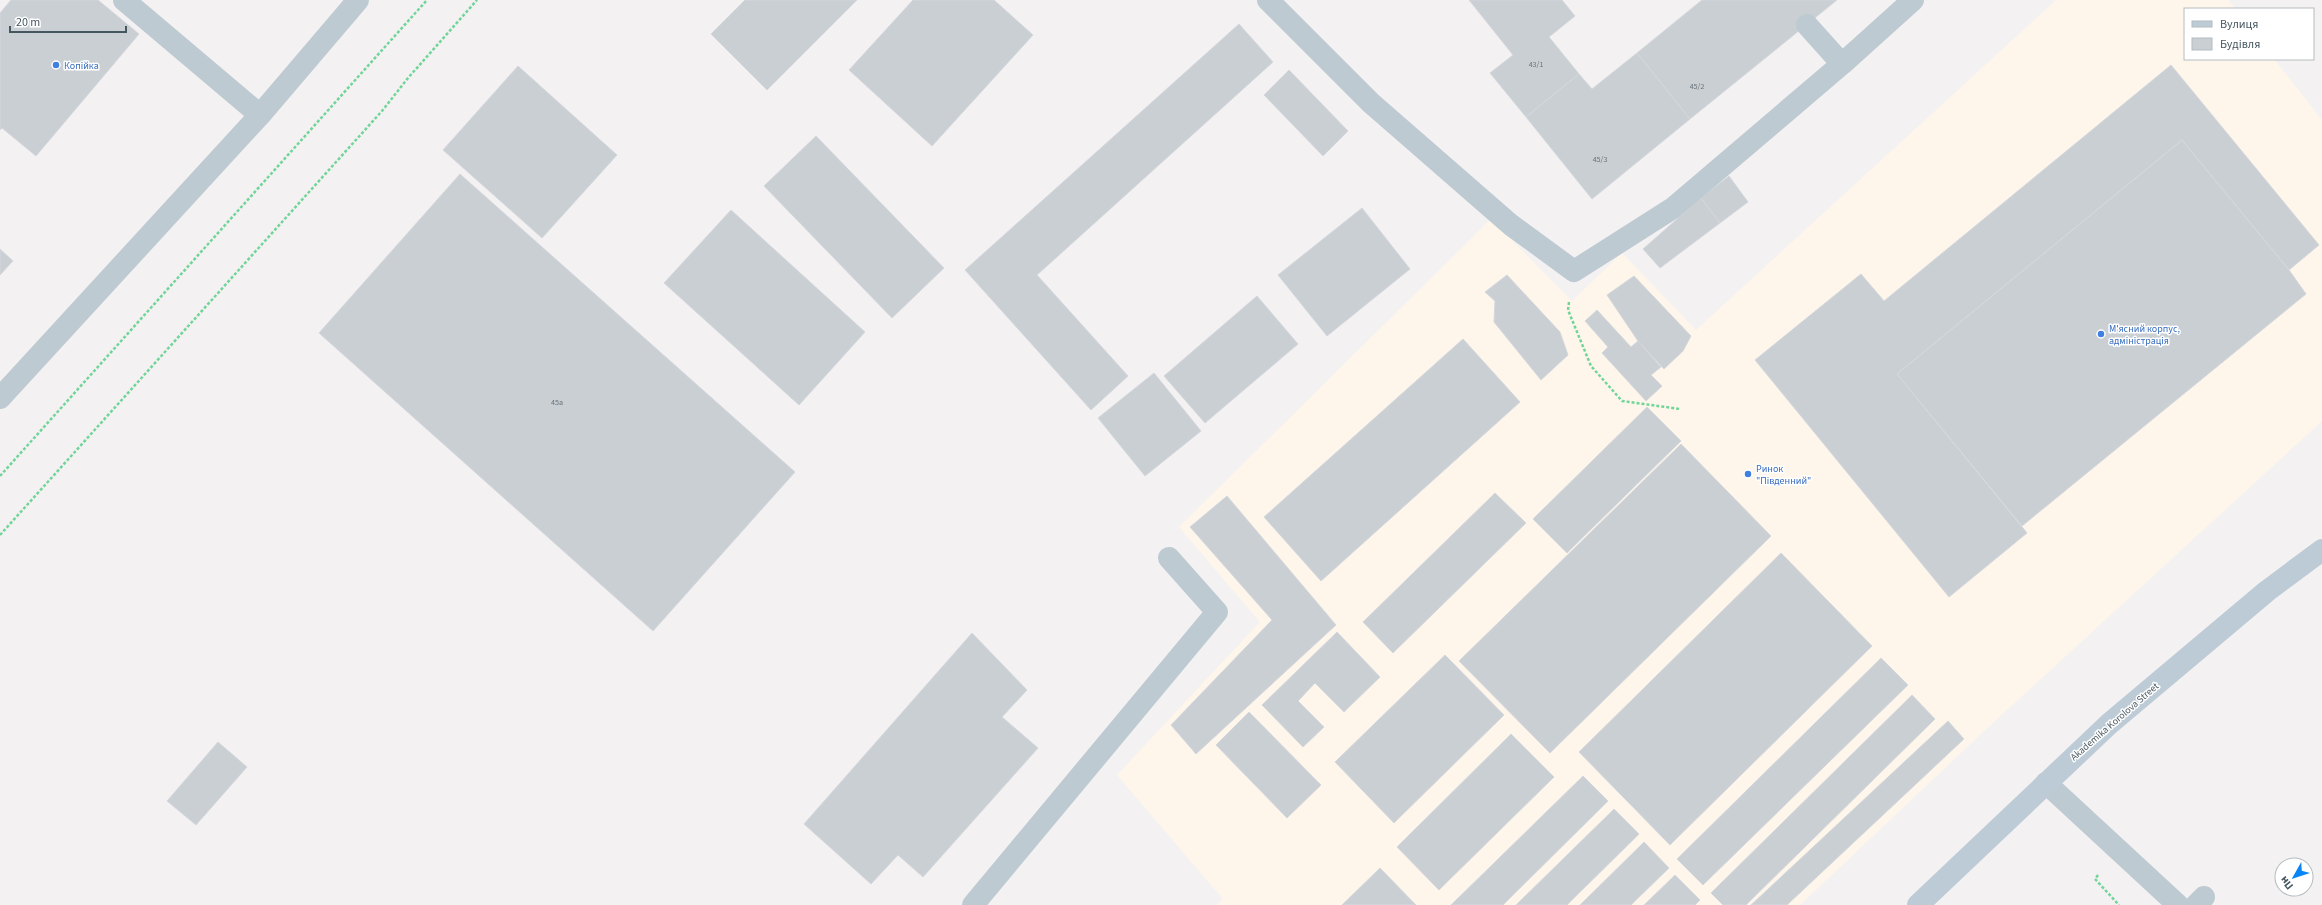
<svg xmlns="http://www.w3.org/2000/svg" width="2322" height="905" font-family="'Source Sans 3',sans-serif">
	<rect width="100%" height="100%" fill="#f3f1f1"/>
	<!-- commercial -->
	<path fill="#fef6ea" d="M 2056,0 L 2228,0 L 2235,9 L 2185,9 L 2185,59 L 2274,59 L 2322,120 L 2322,421 L 1982,733 L 1800,905 L 1217,905 L 1223,899 L 1117,775 L 1260,622 L 1179,527 L 1491,219 L 1572,301 L 1622,253 L 1696,330 Z"/>
	<!-- building -->
	<path fill="#cacfd4" stroke="#d4d8dd" d="M 11,0 L 98,0 L 139,34 L 36,156 L 2,128 L 0,130 L 0,13 Z
		M 745,0 L 857,0 L 767,90 L 711,34 Z
		M 913,0 L 994,0 L 1033,35 L 932,146 L 849,70 Z
		M 1469,0 L 1562,0 L 1575,16 L 1549,37 L 1579,74 L 1526,117 L 1490,73 L 1513,55 Z
		M 1702,0 L 1837,0 L 1690,119 L 1637,53 Z
		M 1239,24 L 1273,62 L 1037,275 L 1128,376 L 1091,410 L 965,270 Z
		M 1637,53 L 1690,119 L 1592,199 L 1526,117 L 1579,74 L 1592,89 Z
		M 2171,65 L 2319,245 L 2289,270 L 2182,140 L 1897,374 L 2027,533 L 1949,597 L 1755,360 L 1861,274 L 1884,301 Z
		M 518,66 L 617,155 L 542,238 L 443,150 Z
		M 1289,70 L 1348,131 L 1323,156 L 1264,95 Z
		M 816,136 L 944,268 L 892,318 L 764,186 Z
		M 2182,140 L 2289,270 L 2306,294 L 2022,526 L 1897,374 Z
		M 460,174 L 795,472 L 653,631 L 319,333 Z
		M 1729,176 L 1748,202 L 1720,223 L 1701,198 Z
		M 1701,198 L 1720,223 L 1660,268 L 1643,249 Z
		M 1362,208 L 1410,269 L 1327,336 L 1278,275 Z
		M 731,210 L 865,332 L 799,405 L 664,283 Z
		M 0,249 L 13,261 L 0,275 Z
		M 1507,275 L 1560,332 L 1568,355 L 1541,380 L 1494,322 L 1495,301 L 1485,292 Z
		M 1634,276 L 1691,336 L 1683,351 L 1664,369 L 1638,341 L 1607,295 Z
		M 1257,296 L 1298,344 L 1205,423 L 1164,376 Z
		M 1597,310 L 1631,347 L 1638,341 L 1661,367 L 1651,375 L 1662,386 L 1646,401 L 1602,353 L 1608,347 L 1585,321 Z
		M 1463,339 L 1520,402 L 1321,581 L 1264,517 Z
		M 1154,373 L 1201,431 L 1145,476 L 1098,418 Z
		M 1647,407 L 1681,441 L 1567,553 L 1533,519 Z
		M 1681,444 L 1771,536 L 1550,753 L 1459,661 Z
		M 1495,493 L 1526,523 L 1393,653 L 1363,622 Z
		M 1227,496 L 1336,625 L 1196,754 L 1171,725 L 1272,620 L 1190,527 Z
		M 1781,553 L 1872,646 L 1670,845 L 1579,752 Z
		M 1337,632 L 1380,677 L 1344,712 L 1315,683 L 1298,701 L 1324,727 L 1303,747 L 1262,705 Z
		M 972,633 L 1027,690 L 1002,717 L 1038,748 L 923,877 L 898,855 L 871,884 L 804,824 Z
		M 1445,655 L 1504,715 L 1394,823 L 1335,762 Z
		M 1881,658 L 1908,685 L 1703,885 L 1677,859 Z
		M 1912,695 L 1935,719 L 1746,905 L 1723,905 L 1711,893 Z
		M 1249,712 L 1321,785 L 1287,818 L 1216,745 Z
		M 1948,721 L 1964,739 L 1787,905 L 1751,905 Z
		M 1511,734 L 1554,777 L 1439,890 L 1397,847 Z
		M 218,742 L 247,767 L 196,825 L 167,801 Z
		M 1583,776 L 1608,801 L 1503,905 L 1451,905 Z
		M 1614,809 L 1639,834 L 1567,905 L 1516,905 Z
		M 1644,842 L 1669,868 L 1631,905 L 1580,905 Z
		M 1380,868 L 1416,905 L 1342,905 Z
		M 1675,875 L 1700,900 L 1695,905 L 1644,905 Z"/>
	<g fill="none" stroke-linecap="round" stroke-linejoin="round">
		<!-- path -->
		<path stroke="#71d59a" stroke-width="2.5" stroke-dasharray="3 2" stroke-linecap="butt" d="M 1569,302 L 1568,310 L 1591,366 L 1622,401 L 1680,409
			M 0,476 L 427,0
			M 0,535 L 382,111 L 408,78 L 477,0
			M 2098,875 L 2095,879 L 2119,905"/>
		<!-- service -->
		<path stroke="#bdcad1" stroke-width="22" d="M 124,0 L 260,115
			M 1268,0 L 1371,103 L 1511,225 L 1574,271 L 1673,208 L 1842,64 L 1913,0
			M 1807,25 L 1842,64
			M 0,398 L 260,115 L 358,0
			M 2046,783 L 2178,905
			M 973,905 L 1217,612 L 1169,558
			M 2196,905 L 2204,897"/>
		<!-- secondary -->
		<path stroke="#bdcbd6" stroke-width="22" d="M 1918,905 L 2109,724 L 2267,591 L 2322,550"/>
	</g>
	<!-- markers -->
	<g fill="#3f7fe0" stroke="#fff" stroke-width="1.5">
		<circle cx="56" cy="65" r="4"/>
		<circle cx="2101" cy="334" r="4"/>
		<circle cx="1748" cy="474" r="4"/>
	</g>
	<g text-anchor="middle" stroke-width="3" stroke-linejoin="round" paint-order="stroke">
		<!-- number labels -->
		<g font-size="8" fill="#68757d">
			<text x="1536" y="67">43/1</text>
			<text x="1697" y="89">45/2</text>
			<text x="1600" y="162">45/3</text>
			<text x="557" y="405">45а</text>
		</g>
		<!-- shop labels -->
		<g font-size="10" fill="#366cbe" stroke="#fff" text-anchor="start">
			<text x="64" y="69">Копійка</text>
			<text x="2109" y="332">М'ясний корпус,<tspan x="2109" dy="12">адміністрація</tspan></text>
			<text x="1756" y="472">Ринок<tspan x="1756" dy="12">"Південний"</tspan></text>
		</g>
		<!-- street labels -->
		<g font-size="10" fill="#475760" stroke="#fff">
			<text transform="translate(2114 721) rotate(-41)" y="4">Akademika Korolova Street</text>
		</g>
	</g>
	<!-- legend -->
	<rect x="2184" y="8" width="130" height="52" fill="#ffffff" stroke="#b5bcbf"/>
	<rect x="2192" y="21" width="20" height="6" fill="#bdcbd6" stroke="#b5bcbf"/>
	<text x="2220" y="28" font-size="12" fill="#475760">Вулиця</text>
	<rect x="2192" y="38" width="20" height="12" fill="#cacfd4" stroke="#b5bcbf"/>
	<text x="2220" y="48" font-size="12" fill="#475760">Будівля</text>
	<!-- north arrow -->
	<g transform="translate(2294 877) rotate(231)"><circle r="19" fill="#ffffff" stroke="#b5bcbf"/>
	<path d="M0-3L7 15L0 10L-7 15Z" fill="#0986f6"/>
	<text y="-6" font-size="11" font-weight="bold" text-anchor="middle" fill="#475760">Пн</text>
	</g>
	<!-- scale -->
	<path d="M10 26v6h116v-6" fill="none" stroke="#475760" stroke-width="2"/>
	<text x="16" y="26" font-size="12" fill="#475760" stroke="#ffffff" stroke-width="3" paint-order="stroke">20 m</text>
</svg>
